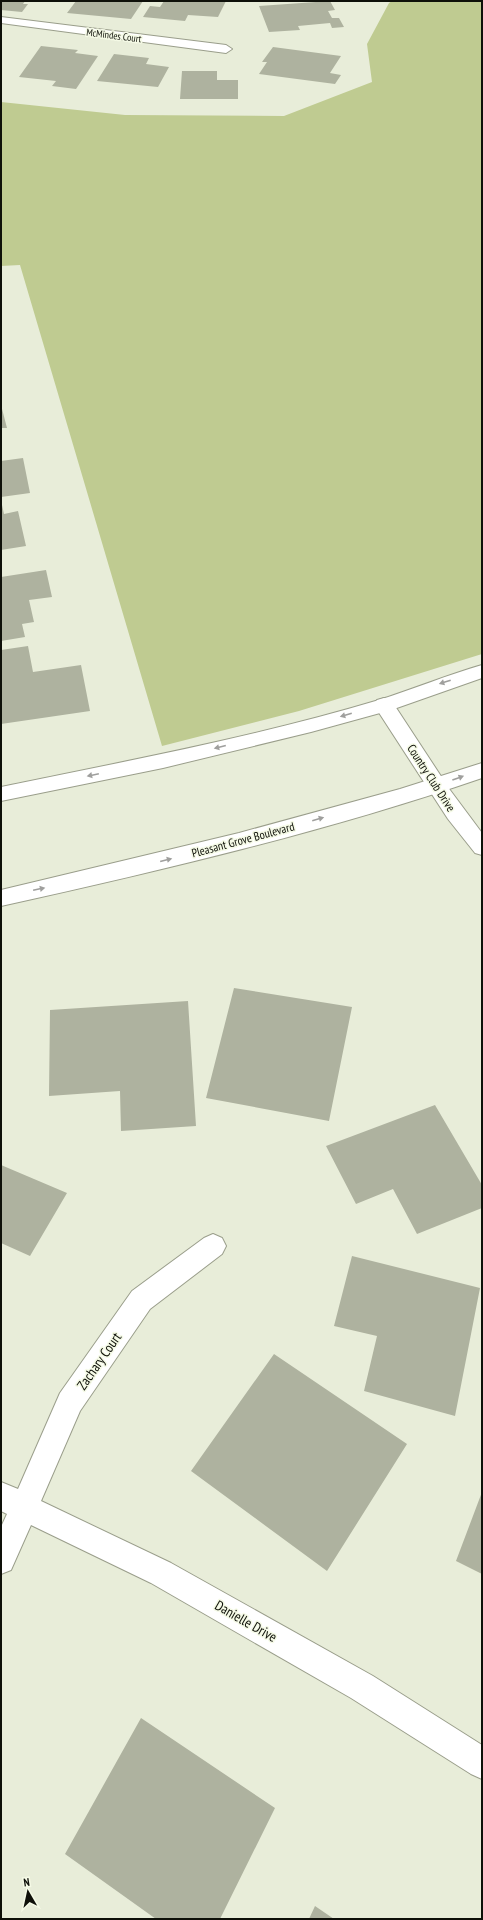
<svg xmlns="http://www.w3.org/2000/svg" width="483" height="1920" font-family="'PT Sans Narrow',sans-serif">
	<rect width="100%" height="100%" fill="#e8edd9"/>
	<!-- green -->
	<path fill="#bfcb91" d="M 392,1 L 482,1 L 482,654 L 299,711 L 162,746 L 20,265 L 1,266 L 1,102 L 125,115 L 284,116 L 372,82 L 367,44 L 389,3 Z"/>
	<!-- building -->
	<path fill="#aeb29f" d="M 1,1 L 25,1 L 23,4 L 28,4 L 22,12 L 1,10 Z
		M 76,1 L 143,1 L 131,19 L 67,13 Z
		M 164,1 L 226,1 L 218,17 L 188,15 L 185,21 L 143,17 L 150,6 L 160,7 Z
		M 330,1 L 335,10 L 328,11 L 332,18 L 339,18 L 344,27 L 332,28 L 330,23 L 298,26 L 300,30 L 269,32 L 259,6 Z
		M 41,46 L 78,50 L 75,53 L 98,56 L 76,89 L 52,86 L 56,81 L 19,77 Z
		M 273,47 L 341,56 L 330,73 L 341,75 L 335,84 L 259,74 L 267,62 L 262,62 Z
		M 114,54 L 149,58 L 146,64 L 169,67 L 158,87 L 97,81 Z
		M 182,71 L 217,71 L 217,80 L 238,80 L 238,99 L 180,99 Z
		M 1,405 L 7,428 L 1,428 Z
		M 23,458 L 30,493 L 1,497 L 1,461 Z
		M 2,505 L 4,514 L 18,511 L 26,546 L 1,550 Z
		M 46,570 L 52,597 L 29,600 L 34,622 L 22,624 L 25,637 L 1,641 L 1,577 Z
		M 28,646 L 33,672 L 81,665 L 90,711 L 1,724 L 1,650 Z
		M 234,988 L 352,1007 L 329,1121 L 206,1098 Z
		M 188,1001 L 196,1126 L 121,1131 L 120,1091 L 49,1096 L 50,1010 Z
		M 435,1105 L 482,1185 L 482,1208 L 417,1234 L 393,1189 L 356,1204 L 326,1146 Z
		M 1,1165 L 67,1193 L 30,1256 L 1,1243 Z
		M 352,1256 L 480,1288 L 455,1416 L 364,1391 L 377,1336 L 334,1326 Z
		M 274,1354 L 407,1444 L 327,1571 L 191,1471 Z
		M 482,1492 L 482,1574 L 456,1561 Z
		M 141,1718 L 275,1808 L 220,1919 L 156,1919 L 65,1854 Z
		M 315,1906 L 334,1919 L 309,1919 Z"/>
	<g fill="none" stroke-linecap="round" stroke-linejoin="round">
		<defs>
			<path id="street" d="M 1,17 L 226,45 L 232,49 L 226,53 L 1,23 Z
				M 213,1234 L 222,1238 L 226,1246 L 222,1254 L 150,1309 L 80,1411 L 41,1501 L 171,1563 L 373,1676 L 482,1745 L 482,1779 L 471,1774 L 351,1698 L 151,1583 L 31,1525 L 11,1570 L 1,1574 L 1,1527 L 7,1514 L 1,1511 L 1,1482 L 18,1489 L 60,1393 L 132,1291 L 204,1238 Z"/>
			<path id="secondary" d="M 384,698 L 391,700 L 450,790 L 482,833 L 482,855 L 475,853 L 448,819 L 374,705 L 377,700 Z"/>
			<path id="primary" d="M 482,665 L 482,678 L 391,710 L 311,732 L 163,768 L 1,801 L 1,787 C 127,761 256,737 379,700 C 414,689 447,675 482,665 Z
				M 482,763 L 482,778 C 325,832 163,870 1,906 L 1,890 L 239,833 L 400,789 Z"/>
		</defs>
		<!-- street casing -->
		<use href="#street" stroke="#9a9e8b" stroke-width="2"/>
		<!-- secondary casing -->
		<use href="#secondary" stroke="#9a9e8b" stroke-width="2"/>
		<!-- primary casing -->
		<use href="#primary" stroke="#9a9e8b" stroke-width="2"/>
		<!-- street -->
		<use href="#street" fill="#fff" fill-rule="evenodd"/>
		<!-- secondary -->
		<use href="#secondary" fill="#fff" fill-rule="evenodd"/>
		<!-- primary -->
		<use href="#primary" fill="#fff" fill-rule="evenodd"/>
	</g>
	<!-- one-way arrows -->
	<defs><path id="oneway-solid" d="M-6-.8H1V-3.2L6.5 0L1 3.2V.8H-6Z"/></defs>
	<g fill="#9f9f9d">
		<use href="#oneway-solid" transform="translate(445 682) rotate(162)"/>
		<use href="#oneway-solid" transform="translate(346 715) rotate(164)"/>
		<use href="#oneway-solid" transform="translate(220 747) rotate(166)"/>
		<use href="#oneway-solid" transform="translate(93 775) rotate(168)"/>
		<use href="#oneway-solid" transform="translate(458 778) rotate(-20)"/>
		<use href="#oneway-solid" transform="translate(318 819) rotate(-16)"/>
		<use href="#oneway-solid" transform="translate(166 860) rotate(-14)"/>
		<use href="#oneway-solid" transform="translate(39 889) rotate(-12)"/>
	</g>
	<g text-anchor="middle" stroke-width="3" stroke-linejoin="round" paint-order="stroke">
		<!-- far-street labels -->
		<g font-size="10" fill="#0e1009" stroke="#f5fae6">
			<text transform="translate(114 35) rotate(7)" y="4">McMindes Court</text>
		</g>
		<!-- street labels -->
		<g font-size="12" fill="#0e1009" stroke="#f5fae6">
			<text transform="translate(431 778) rotate(57)" y="4">Country Club Drive</text>
			<text transform="translate(243 840) rotate(-15)" y="4">Pleasant Grove Boulevard</text>
		</g>
		<!-- near-street labels -->
		<g font-size="14" fill="#0e1009" stroke="#f5fae6">
			<text transform="translate(99 1361) rotate(-55)" y="5">Zachary Court</text>
			<text transform="translate(246 1621) rotate(30)" y="5">Danielle Drive</text>
		</g>
	</g>
	<!-- border -->
	<rect width="483" height="1920" fill="none" stroke="#0e1009" stroke-width="4"/>
	<!-- north arrow -->
	<g transform="translate(28 1892) rotate(351)" stroke="#f5fae6" stroke-width="3" paint-order="stroke">
	<path d="M0-3L7 15L0 10L-7 15Z" fill="#0e1009"/>
	<text y="-6" font-size="11" font-weight="bold" text-anchor="middle" fill="#0e1009">N</text>
	</g>
</svg>
